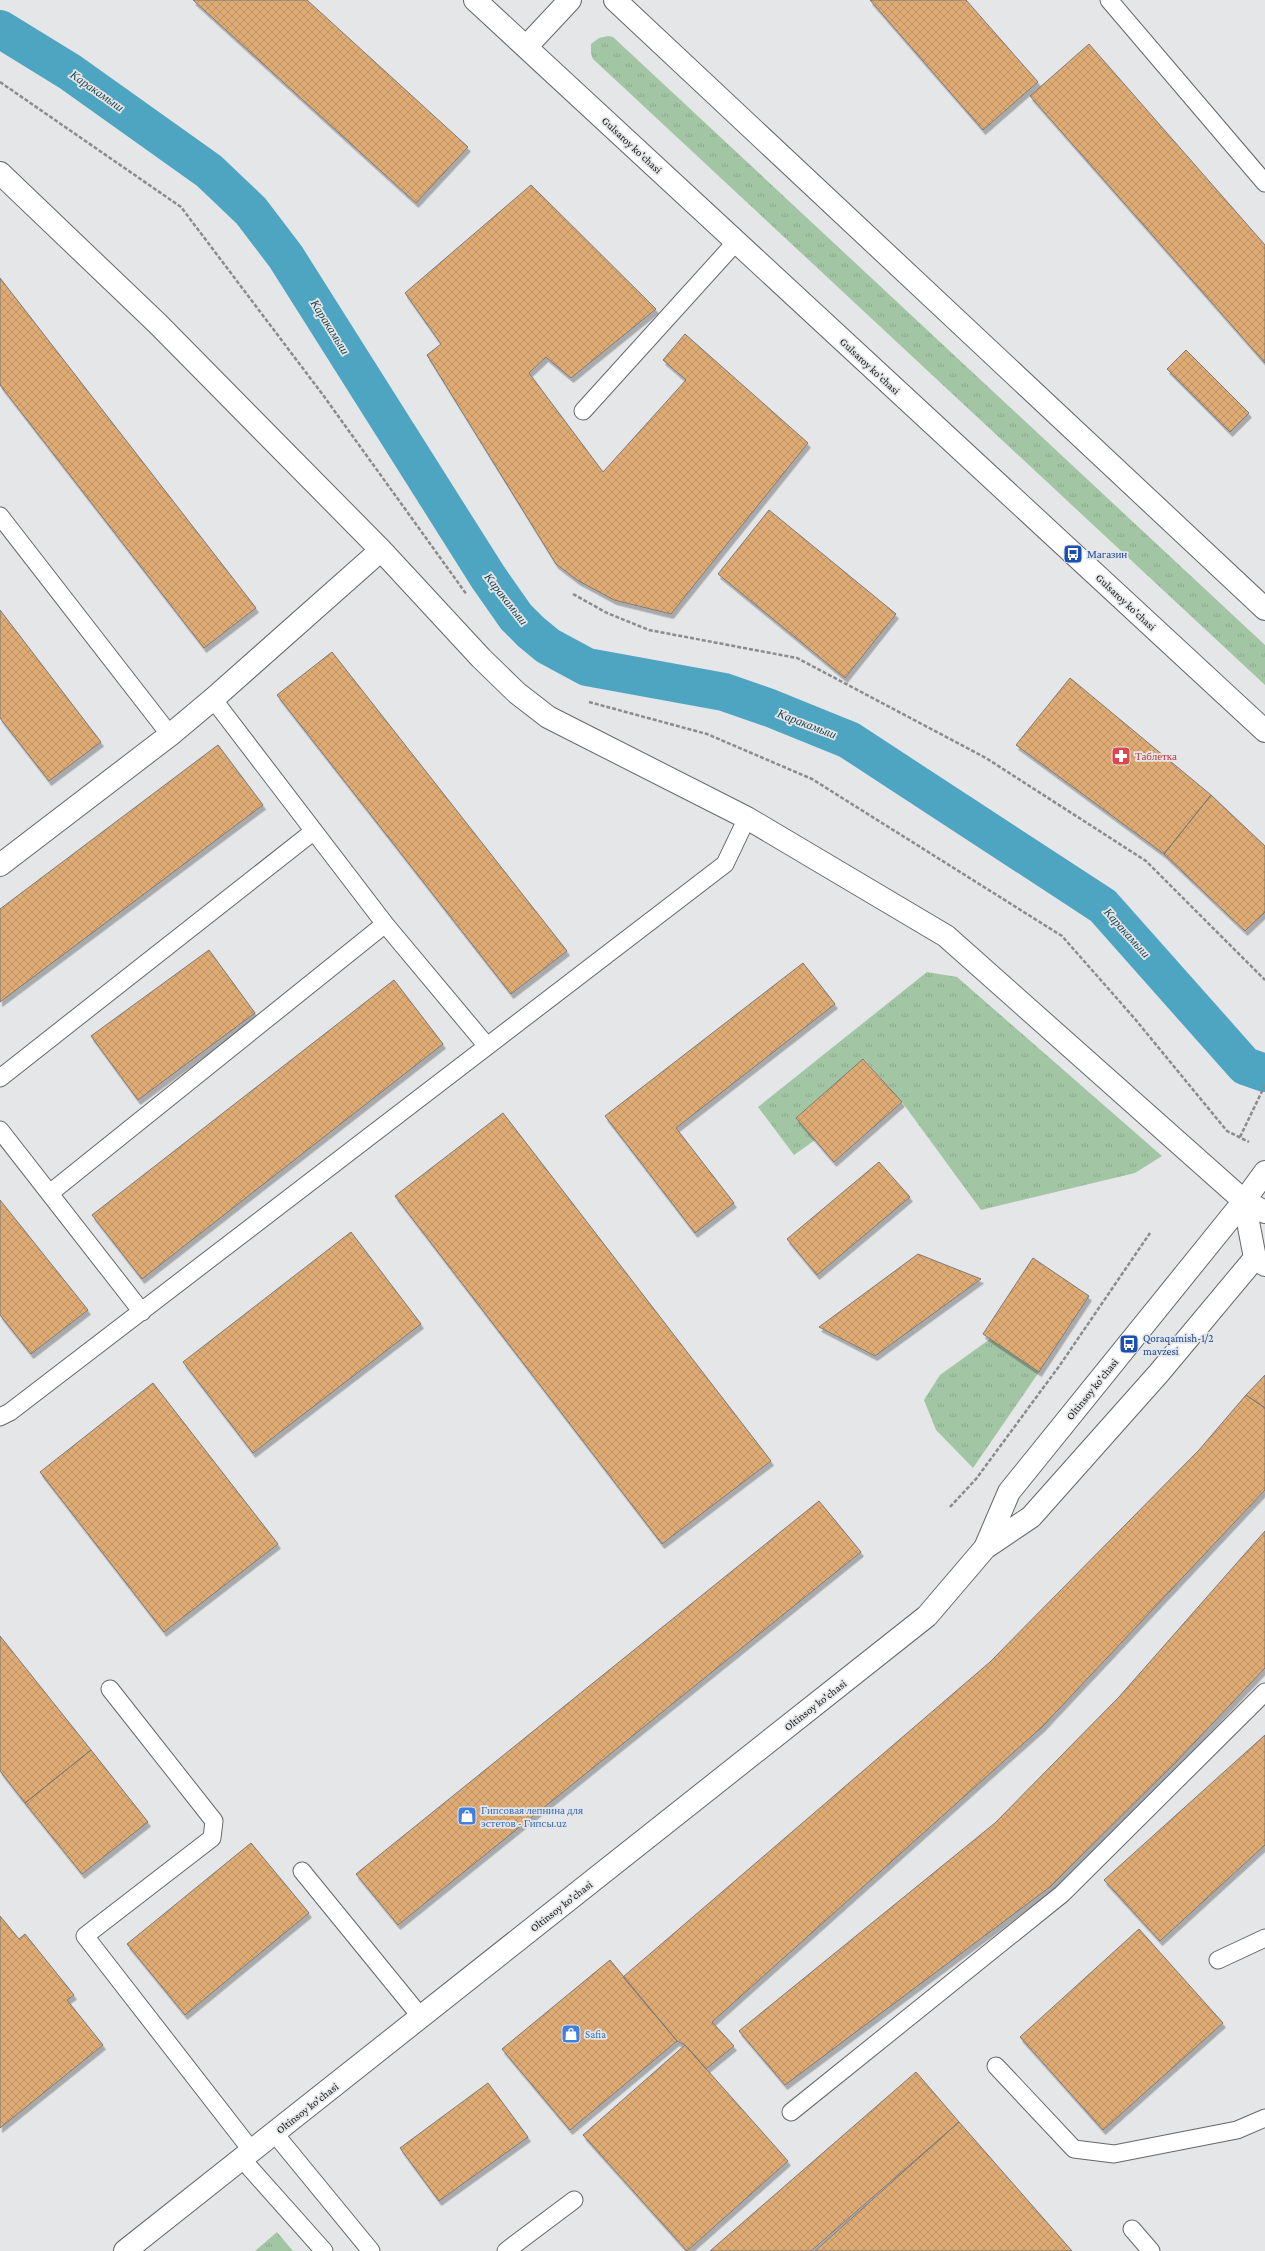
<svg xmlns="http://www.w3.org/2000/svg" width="1265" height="2251" font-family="'Crimson Pro',serif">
	<defs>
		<pattern id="grass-tufts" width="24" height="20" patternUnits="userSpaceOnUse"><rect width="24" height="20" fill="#a2c6a3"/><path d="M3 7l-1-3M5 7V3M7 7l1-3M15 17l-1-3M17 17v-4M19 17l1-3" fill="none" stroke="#8ba98c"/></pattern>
		<pattern id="building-cross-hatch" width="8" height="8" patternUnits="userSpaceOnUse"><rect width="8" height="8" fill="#deab74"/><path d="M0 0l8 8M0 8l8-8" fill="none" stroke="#be9264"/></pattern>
		<filter id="shadow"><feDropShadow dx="2.5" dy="4.5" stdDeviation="0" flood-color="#0004"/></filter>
	</defs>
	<rect width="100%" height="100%" fill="#e5e6e8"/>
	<!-- grass -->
	<path fill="url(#grass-tufts)" d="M 608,36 L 613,37 L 1265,645 L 1265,685 L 593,59 L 591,54 L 591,44 L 599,38 Z
		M 927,972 L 957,977 L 1162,1156 L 1135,1173 L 981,1210 L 902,1102 L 864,1059 L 796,1118 L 815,1140 L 794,1155 L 758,1107 Z
		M 990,1339 L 1039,1372 L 973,1468 L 936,1430 L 924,1400 L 940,1375 Z
		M 277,2232 L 293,2251 L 255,2251 Z"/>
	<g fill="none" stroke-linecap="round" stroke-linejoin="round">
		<!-- canal -->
		<path stroke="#4ea5c2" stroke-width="38" d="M 0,29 L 70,72 L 209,171 L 251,211 L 286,257 L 488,577 L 516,617 L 531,632 L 548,646 L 587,667 L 724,692 L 770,708 L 849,740 L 1103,906 L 1245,1066 L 1265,1073"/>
	</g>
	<!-- building -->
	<path fill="url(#building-cross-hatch)" stroke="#7b7978" filter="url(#shadow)" d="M 193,0 L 307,0 L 468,147 L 416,203 Z
		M 870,0 L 966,0 L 1038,82 L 983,130 Z
		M 1089,44 L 1265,245 L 1265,363 L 1030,96 Z
		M 531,185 L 656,309 L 571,378 L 546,357 L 529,373 L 603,472 L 686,380 L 663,360 L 685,334 L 808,443 L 671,614 L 614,600 L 577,580 L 556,564 L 427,355 L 441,344 L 405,293 Z
		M 0,278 L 256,608 L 204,648 L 0,385 Z
		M 1186,350 L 1249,413 L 1230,432 L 1167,369 Z
		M 769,510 L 896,614 L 845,678 L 718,574 Z
		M 0,610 L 101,742 L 49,781 L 0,718 Z
		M 332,652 L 567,951 L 511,994 L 277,695 Z
		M 1070,678 L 1211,795 L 1164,854 L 1016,745 Z
		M 218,745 L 263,805 L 0,1002 L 0,909 Z
		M 1211,795 L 1265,846 L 1265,912 L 1245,931 L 1164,854 Z
		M 209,950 L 255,1013 L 138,1100 L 91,1036 Z
		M 803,963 L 835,1004 L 676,1128 L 734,1203 L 695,1233 L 605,1116 Z
		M 394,980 L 443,1044 L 142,1279 L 92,1215 Z
		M 863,1059 L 902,1102 L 834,1162 L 796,1118 Z
		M 503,1113 L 771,1461 L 662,1544 L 395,1196 Z
		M 879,1162 L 910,1197 L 817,1275 L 787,1239 Z
		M 0,1200 L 88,1310 L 31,1354 L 0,1315 Z
		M 351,1232 L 421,1324 L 253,1453 L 183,1362 Z
		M 918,1254 L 981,1279 L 875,1356 L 819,1327 Z
		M 1033,1258 L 1089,1296 L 1039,1372 L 983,1334 Z
		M 1265,1375 L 1265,1408 L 1246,1395 Z
		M 153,1383 L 278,1544 L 164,1632 L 40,1472 Z
		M 1246,1395 L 1265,1408 L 1265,1490 L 1042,1727 L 712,2022 L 734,2046 L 706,2069 L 685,2045 L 677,2041 L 623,1977 L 990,1662 L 1199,1450 Z
		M 819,1501 L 861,1552 L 398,1925 L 356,1874 Z
		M 1265,1531 L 1265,1668 L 1177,1761 L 1050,1887 L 785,2085 L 739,2031 L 995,1823 L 1119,1697 Z
		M 0,1636 L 91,1750 L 25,1803 L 0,1771 Z
		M 1265,1735 L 1265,1845 L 1160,1941 L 1104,1880 Z
		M 91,1750 L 148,1822 L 82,1874 L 25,1803 Z
		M 251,1843 L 309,1913 L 185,2015 L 127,1944 Z
		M 0,1916 L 19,1939 L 25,1934 L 74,1995 L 67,2000 L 103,2045 L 0,2128 Z
		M 1139,1929 L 1223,2023 L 1103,2130 L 1020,2037 Z
		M 610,1960 L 677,2041 L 570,2130 L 502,2049 Z
		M 685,2045 L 788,2161 L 687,2251 L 583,2135 Z
		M 916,2072 L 959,2122 L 811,2251 L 710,2251 Z
		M 488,2083 L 528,2137 L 439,2201 L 400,2148 Z
		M 959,2122 L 1072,2251 L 815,2251 Z"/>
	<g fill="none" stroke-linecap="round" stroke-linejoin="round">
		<defs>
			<path id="service" d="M 1109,0 L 1265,183
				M 583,411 L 736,242
				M 0,516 L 170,735
				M 213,699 L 385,924 L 487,1046
				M 0,1078 L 314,831
				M 0,1130 L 142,1312
				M 50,1193 L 385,924
				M 0,1417 L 10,1412 L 725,864 L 747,818
				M 110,1689 L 214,1821 L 212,1838 L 85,1936 L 252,2151
				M 302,1871 L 421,2017
				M 1218,1960 L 1265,1938
				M 996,2066 L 1074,2149 L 1114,2154 L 1237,2130 L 1265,2118
				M 791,2112 L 1062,1894 L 1265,1692
				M 275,2134 L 371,2251
				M 242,2159 L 324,2251
				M 1132,2229 L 1151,2251
				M 506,2251 L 574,2200"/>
			<path id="minor" d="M 0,173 L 158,324 L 381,550 L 481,658 L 517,693 L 548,717 L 747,818 L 946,936 L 1244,1201
				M 0,865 L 170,735 L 213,699 L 381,550"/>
			<path id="tertiary" d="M 985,1548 L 1009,1492 L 1244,1201
				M 125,2251 L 927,1616 L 985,1548 L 1031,1517 L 1159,1373 L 1255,1258"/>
			<path id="secondary" d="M 475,0 L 1265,731
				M 615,0 L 1265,609
				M 526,47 L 570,0
				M 1265,1172 L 1244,1201 L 1255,1258 L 1265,1265
				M 1244,1201 L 1265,1212"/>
		</defs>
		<!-- service casing -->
		<use href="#service" stroke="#666769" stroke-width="19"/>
		<!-- minor casing -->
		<use href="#minor" stroke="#666769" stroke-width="24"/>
		<!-- tertiary casing -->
		<use href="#tertiary" stroke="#666769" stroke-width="24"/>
		<!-- secondary casing -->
		<use href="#secondary" stroke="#666769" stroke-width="24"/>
		<!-- path -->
		<path stroke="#8a8b8c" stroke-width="2.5" stroke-dasharray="4 2" stroke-linecap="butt" d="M 0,82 L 181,207 L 323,395 L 467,595
			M 573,594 L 607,613 L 649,630 L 797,658 L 986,758 L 1146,861 L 1265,980
			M 589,702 L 707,734 L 812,779 L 1062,936 L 1135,1019 L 1227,1131 L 1249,1142
			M 1240,1137 L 1265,1085
			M 950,1507 L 976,1479 L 1060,1365 L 1150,1233"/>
		<!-- service -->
		<use href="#service" stroke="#fff" stroke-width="17"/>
		<!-- minor -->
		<use href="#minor" stroke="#fff" stroke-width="22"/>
		<!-- tertiary -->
		<use href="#tertiary" stroke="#fff" stroke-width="22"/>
		<!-- secondary -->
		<use href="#secondary" stroke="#fff" stroke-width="22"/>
	</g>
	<!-- icons -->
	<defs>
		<symbol id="bus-square" viewBox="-11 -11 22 22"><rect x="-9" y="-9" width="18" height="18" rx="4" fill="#1a4fb4" stroke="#e5e6e8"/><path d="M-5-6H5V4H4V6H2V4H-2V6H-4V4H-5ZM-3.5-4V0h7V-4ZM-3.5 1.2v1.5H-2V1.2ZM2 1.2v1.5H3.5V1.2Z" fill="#fff"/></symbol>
		<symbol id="pharmacy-square" viewBox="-11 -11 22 22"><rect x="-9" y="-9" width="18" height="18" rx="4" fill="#e0444e" stroke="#e5e6e8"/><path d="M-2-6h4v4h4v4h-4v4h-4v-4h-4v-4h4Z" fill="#fff"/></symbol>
		<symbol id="shop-square" viewBox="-11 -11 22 22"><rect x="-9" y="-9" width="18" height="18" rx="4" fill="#3f7fe0" stroke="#e5e6e8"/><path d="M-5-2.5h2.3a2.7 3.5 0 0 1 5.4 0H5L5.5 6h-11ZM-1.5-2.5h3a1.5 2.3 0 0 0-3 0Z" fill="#fff"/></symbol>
	</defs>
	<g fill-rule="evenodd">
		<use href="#bus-square" x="1062" y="543" width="22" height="22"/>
		<use href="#pharmacy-square" x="1110" y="745" width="22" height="22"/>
		<use href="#bus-square" x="1118" y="1333" width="22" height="22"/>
		<use href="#shop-square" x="456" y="1805" width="22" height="22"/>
		<use href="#shop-square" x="560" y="2023" width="22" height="22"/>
	</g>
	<g text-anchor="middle" stroke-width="3.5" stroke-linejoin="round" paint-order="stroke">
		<!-- street labels -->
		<g font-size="11" fill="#151616" stroke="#e5e6e8">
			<text transform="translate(632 145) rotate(43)" y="4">Gulsaroy ko'chasi</text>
			<text transform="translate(870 366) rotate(43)" y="4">Gulsaroy ko'chasi</text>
			<text transform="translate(1126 602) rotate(43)" y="4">Gulsaroy ko'chasi</text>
			<text transform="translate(1092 1389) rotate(-51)" y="4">Oltinsoy ko'chasi</text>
			<text transform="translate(815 1705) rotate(-38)" y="4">Oltinsoy ko'chasi</text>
			<text transform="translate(561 1906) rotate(-38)" y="4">Oltinsoy ko'chasi</text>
			<text transform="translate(307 2108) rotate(-38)" y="4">Oltinsoy ko'chasi</text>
		</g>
		<!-- transit labels -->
		<g font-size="11" fill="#164399" stroke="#e5e6e8" text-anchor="start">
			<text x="1087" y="558">Магазин</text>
			<text x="1143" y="1342">Qoraqamish-1/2<tspan x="1143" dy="13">mavzesi</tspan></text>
		</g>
		<!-- health labels -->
		<g font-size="11" fill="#be3a42" stroke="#e5e6e8" text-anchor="start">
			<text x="1135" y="760">Таблетка</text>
		</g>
		<!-- shop labels -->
		<g font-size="11" fill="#366cbe" stroke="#e5e6e8" text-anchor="start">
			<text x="481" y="1814">Гипсовая лепнина для<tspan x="481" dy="13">эстетов - Гипсы.uz</tspan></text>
			<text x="585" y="2038">Safia</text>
		</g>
		<!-- water labels -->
		<g font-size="12" font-style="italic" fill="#173f4b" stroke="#e5e6e8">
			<text transform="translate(97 91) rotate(35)" y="4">Каракамыш</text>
			<text transform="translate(330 327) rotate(58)" y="4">Каракамыш</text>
			<text transform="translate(506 599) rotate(52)" y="4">Каракамыш</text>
			<text transform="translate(807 724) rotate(21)" y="4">Каракамыш</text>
			<text transform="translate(1127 933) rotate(48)" y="4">Каракамыш</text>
		</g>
	</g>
</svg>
